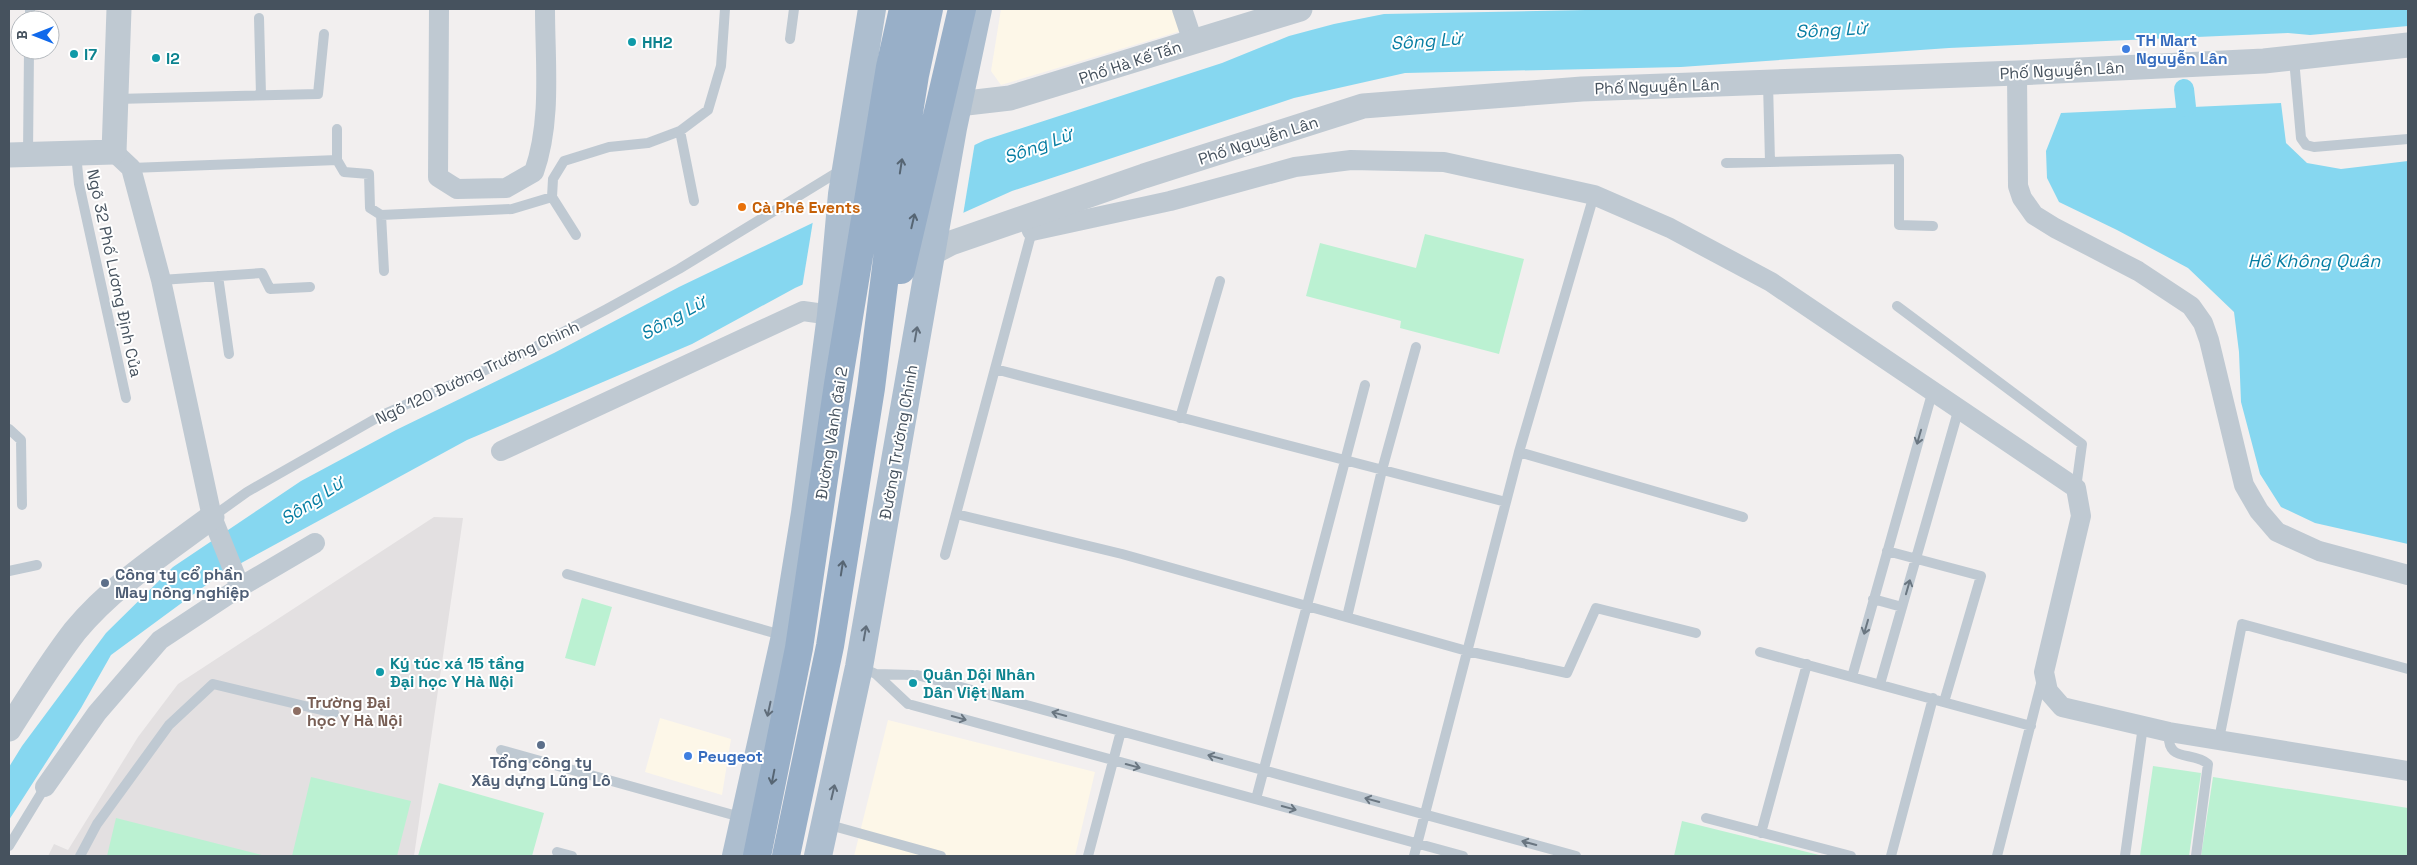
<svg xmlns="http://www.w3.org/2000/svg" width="2417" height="865" font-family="'Space Grotesk',sans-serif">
	<rect width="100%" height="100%" fill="#f2efef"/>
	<!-- commercial -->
	<path fill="#fdf7e8" d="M 1001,9 L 1178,9 L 1184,30 L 1001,85 L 991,71 Z
		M 660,718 L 731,739 L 722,795 L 645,772 Z
		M 888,720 L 1095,772 L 1075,856 L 854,856 Z"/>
	<!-- education -->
	<path fill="#e3e0e1" d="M 434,517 L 463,518 L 414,856 L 48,856 L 54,844 L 68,850 L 138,737 L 178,684 Z"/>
	<!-- green -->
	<path fill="#bbf1d2" d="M 1425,234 L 1524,259 L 1499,354 L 1400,328 L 1401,321 L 1306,296 L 1320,243 L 1416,268 Z
		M 582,598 L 612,607 L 595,666 L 565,658 Z
		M 2153,766 L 2201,773 L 2189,856 L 2140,856 Z
		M 311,777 L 411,801 L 397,856 L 292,856 Z
		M 2213,777 L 2408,808 L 2408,856 L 2201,856 Z
		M 439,783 L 544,813 L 532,856 L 418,856 Z
		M 116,818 L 262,855 L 261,856 L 107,856 Z
		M 1682,821 L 1823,856 L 1674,856 Z"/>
	<!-- water -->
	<path fill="#86d7f0" d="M 1635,9 L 2408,9 L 2408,26 L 2310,35 L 2288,33 L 1949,48 L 1681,67 L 1405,73 L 1294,98 L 1012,191 L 795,288 L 692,344 L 467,440 L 221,574 L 111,655 L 81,708 L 9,820 L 9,767 L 22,746 L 106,633 L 173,567 L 301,481 L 396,430 L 554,353 L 679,287 L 985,140 L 1222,63 L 1289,36 L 1334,24 L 1384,14 Z
		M 2281,103 L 2286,143 L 2307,163 L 2341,169 L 2408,161 L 2408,544 L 2315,523 L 2281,507 L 2260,474 L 2241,402 L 2239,352 L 2234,312 L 2188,268 L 2117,230 L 2059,202 L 2047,178 L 2046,151 L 2061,113 Z"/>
	<!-- pier -->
	<path fill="#f2efef" d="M 975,142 L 963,215 L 802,288 L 813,221 Z"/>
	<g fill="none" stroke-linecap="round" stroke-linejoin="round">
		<!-- canal -->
		<path stroke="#86d7f0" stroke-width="20" d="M 2184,89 L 2186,107"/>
		<!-- service -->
		<path stroke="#bfc9d2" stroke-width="10" d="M 259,18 L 261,95
			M 30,20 L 30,9
			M 790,39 L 794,9
			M 2294,59 L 2301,138 L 2306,145 L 2314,147 L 2408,139
			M 1768,83 L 1770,162
			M 116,99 L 318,94 L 324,34
			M 337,129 L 337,160
			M 680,131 L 694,201
			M 28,154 L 29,50
			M 76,154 L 79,184 L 126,398
			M 337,160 L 344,172 L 369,174 L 370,208 L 381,215 L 512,209 L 552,197 L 576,235
			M 1726,163 L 1899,159 L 1899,225 L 1933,226
			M 131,168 L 337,160
			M 552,197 L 553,179 L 564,161 L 609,147 L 648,143 L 680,131 L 708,110 L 721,66 L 725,9
			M 381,215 L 384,271
			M 218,276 L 229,354
			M 161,280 L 262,273 L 270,289 L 310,287
			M 1897,306 L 2082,444 L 2076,488
			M 995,369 L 1506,502
			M 1180,418 L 1220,281
			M 9,429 L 21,440 L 22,505
			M 1519,452 L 1743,517
			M 956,514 L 1122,554 L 1467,651 L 1567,673 L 1596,608 L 1696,633
			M 212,517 L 247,492 L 382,415 L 522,354 L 607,309 L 679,269 L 841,170
			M 1887,551 L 1981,576 L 1944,702
			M 945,555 L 1032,231
			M 9,571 L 37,565
			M 567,574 L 785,636
			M 1873,599 L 1902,607
			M 1347,617 L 1382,470 L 1416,347
			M 1760,652 L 2031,726
			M 860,667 L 876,674 L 913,675
			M 876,674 L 908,704
			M 917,675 L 1576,856
			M 1852,677 L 1933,390
			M 1880,684 L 1959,408
			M 912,705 L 1463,856
			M 2169,732 C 2166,764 2192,750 2208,764 L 2196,856
			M 2219,739 L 2242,624 L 2408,669
			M 501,750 L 744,818
			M 1256,799 L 1365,385
			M 1706,818 L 1851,856
			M 826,824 L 941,856
			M 1761,833 L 1807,664
			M 9,846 L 45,787
			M 557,852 L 572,856
			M 80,856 L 97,824 L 169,725 L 213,684 L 334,713
			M 1088,856 L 1121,731
			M 1414,856 L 1519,452 L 1594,195
			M 1891,856 L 1933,698
			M 1997,856 L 2042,680
			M 2125,856 L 2143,726"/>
		<!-- minor -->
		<path stroke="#bfc9d2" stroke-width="20" d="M 439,9 L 438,177 L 457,189 L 506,188 L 534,172 C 552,121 545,62 545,9
			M 1182,9 L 1193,42
			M 2017,73 L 2018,186 L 2022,198 L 2034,215 L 2055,228 L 2138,271 L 2191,306 L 2203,323 L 2209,340 L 2244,485 L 2259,511 L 2277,532 L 2319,551 L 2408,575
			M 114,152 L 131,168 L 161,280 L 212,517 L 240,587
			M 1027,217 L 1032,231 L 1170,201 L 1295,167 L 1351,160 L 1444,162 L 1594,195 L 1670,228 L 1771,282 L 2076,488 L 2081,516 L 2044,672 L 2048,691 L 2062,707 L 2169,732 L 2408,771
			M 501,451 L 803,311 L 831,315
			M 45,787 L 97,713 L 160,640 L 240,587 L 315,543"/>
		<!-- tertiary -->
		<path stroke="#bfc9d2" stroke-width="25" d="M 958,104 L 1010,98 L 1300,9
			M 9,155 L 114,152 L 119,9
			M 930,254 L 951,243 L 1144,176 L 1363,106 L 1582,89 L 2017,73 L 2264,61 L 2408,45
			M 9,729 C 30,696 51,662 75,631 C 112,586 165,552 212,517"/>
		<!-- primary -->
		<path stroke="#adbecf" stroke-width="28" d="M 736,856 L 785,636 L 805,513 L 831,315 L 842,194 L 872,9
			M 818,856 L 859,667 L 953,128 L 978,9"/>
		<!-- trunk -->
		<path stroke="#98afc8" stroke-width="28" d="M 901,270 L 962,9
			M 757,856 L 799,648 L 838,384 L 890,67 L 903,9
			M 786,856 L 830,646 L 871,388 L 892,219 L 915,75 L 929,9"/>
	</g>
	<!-- one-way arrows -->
	<defs><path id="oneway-shaft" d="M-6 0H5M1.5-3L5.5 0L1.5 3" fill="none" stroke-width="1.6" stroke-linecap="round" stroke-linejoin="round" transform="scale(1.25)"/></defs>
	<g stroke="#566573">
		<use href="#oneway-shaft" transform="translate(901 166) rotate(-81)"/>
		<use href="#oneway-shaft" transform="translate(913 221) rotate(-77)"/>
		<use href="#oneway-shaft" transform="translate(842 568) rotate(-81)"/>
		<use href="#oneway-shaft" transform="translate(773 777) rotate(101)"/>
	</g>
	<g stroke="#606d7a">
		<use href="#oneway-shaft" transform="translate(916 334) rotate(-80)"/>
		<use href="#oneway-shaft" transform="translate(865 633) rotate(-80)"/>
		<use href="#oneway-shaft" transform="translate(769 709) rotate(102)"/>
		<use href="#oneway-shaft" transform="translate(833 792) rotate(-77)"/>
	</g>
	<g stroke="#6a7681">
		<use href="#oneway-shaft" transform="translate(1919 437) rotate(106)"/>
		<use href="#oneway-shaft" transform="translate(1908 587) rotate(-74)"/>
		<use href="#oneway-shaft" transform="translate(1866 627) rotate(106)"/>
		<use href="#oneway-shaft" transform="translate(1059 714) rotate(-165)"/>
		<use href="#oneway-shaft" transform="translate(959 718) rotate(15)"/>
		<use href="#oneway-shaft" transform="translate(1215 757) rotate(-165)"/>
		<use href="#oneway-shaft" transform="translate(1133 766) rotate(15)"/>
		<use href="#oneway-shaft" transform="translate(1372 800) rotate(-165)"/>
		<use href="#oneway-shaft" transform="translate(1289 808) rotate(15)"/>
		<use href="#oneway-shaft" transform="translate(1529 843) rotate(-165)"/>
	</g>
	<!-- markers -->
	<g fill="#0f9aa8" stroke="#fff" stroke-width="2">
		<circle cx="632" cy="42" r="5"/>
		<circle cx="74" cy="54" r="5"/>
		<circle cx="156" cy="58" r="5"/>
		<circle cx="380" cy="672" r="5"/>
		<circle cx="913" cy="683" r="5"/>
	</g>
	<g fill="#3f7fe0" stroke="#fff" stroke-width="2">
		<circle cx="2126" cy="49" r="5"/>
		<circle cx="688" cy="756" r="5"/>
	</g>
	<circle fill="#e8710a" stroke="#fff" stroke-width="2" cx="742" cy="207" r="5"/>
	<g fill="#5c6f8a" stroke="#fff" stroke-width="2">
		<circle cx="105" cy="583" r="5"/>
		<circle cx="541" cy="745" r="5"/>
	</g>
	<circle fill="#8d6e63" stroke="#fff" stroke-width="2" cx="297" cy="711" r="5"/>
	<g text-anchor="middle" stroke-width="4" stroke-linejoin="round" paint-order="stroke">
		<!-- shop labels -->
		<g font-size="16" font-weight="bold" fill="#366cbe" stroke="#fff" text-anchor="start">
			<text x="2136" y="46">TH Mart<tspan x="2136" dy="18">Nguyễn Lân</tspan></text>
			<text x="698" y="762">Peugeot</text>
		</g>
		<!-- culture labels -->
		<g font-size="16" font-weight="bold" fill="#0d838f" stroke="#fff" text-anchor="start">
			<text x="642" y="48">HH2</text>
			<text x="84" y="60">I7</text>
			<text x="166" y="64">I2</text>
			<text x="390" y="669">Ký túc xá 15 tầng<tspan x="390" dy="18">Đại học Y Hà Nội</tspan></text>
			<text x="923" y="680">Quân Dội Nhân<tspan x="923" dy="18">Dân Việt Nam</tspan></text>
		</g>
		<!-- street labels -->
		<g font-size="16" fill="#46525e" stroke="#fff">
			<text transform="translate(1130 62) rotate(-18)" y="6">Phố Hà Kế Tấn</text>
			<text transform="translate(2062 70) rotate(-3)" y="6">Phố Nguyễn Lân</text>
			<text transform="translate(1657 86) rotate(-2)" y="6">Phố Nguyễn Lân</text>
			<text transform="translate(1258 140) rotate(-18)" y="6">Phố Nguyễn Lân</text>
			<text transform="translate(115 273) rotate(78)" y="6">Ngõ 32 Phố Lương Định Của</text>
			<text transform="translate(477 372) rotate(-25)" y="6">Ngõ 120 Đường Trường Chinh</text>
			<text transform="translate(831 433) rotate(-81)" y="6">Đường Vành đai 2</text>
			<text transform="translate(898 442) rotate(-80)" y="6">Đường Trường Chinh</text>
		</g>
		<!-- food labels -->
		<g font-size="16" font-weight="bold" fill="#c56008" stroke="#fff" text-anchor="start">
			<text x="752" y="213">Cà Phê Events</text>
		</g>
		<!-- service labels -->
		<g font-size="16" font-weight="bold" fill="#4e5e75" stroke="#fff" text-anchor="start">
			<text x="115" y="580">Công ty cổ phần<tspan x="115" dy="18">May nông nghiệp</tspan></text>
			<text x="541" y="768" text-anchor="middle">Tổng công ty<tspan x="541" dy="18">Xây dựng Lũng Lô</tspan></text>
		</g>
		<!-- education labels -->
		<g font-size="16" font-weight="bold" fill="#785e54" stroke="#fff" text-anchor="start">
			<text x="307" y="708">Trường Đại<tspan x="307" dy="18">học Y Hà Nội</tspan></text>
		</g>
		<!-- water labels -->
		<g font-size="18" font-style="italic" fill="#067da2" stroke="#fff">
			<text transform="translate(1831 30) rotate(-3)" y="6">Sông Lừ</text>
			<text transform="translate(1426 41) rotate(-4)" y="6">Sông Lừ</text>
			<text transform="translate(1038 146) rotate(-20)" y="6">Sông Lừ</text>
			<text x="2314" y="267">Hồ Không Quân</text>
			<text transform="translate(673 318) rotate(-29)" y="6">Sông Lừ</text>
			<text transform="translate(312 501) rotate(-34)" y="6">Sông Lừ</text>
		</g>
	</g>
	<!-- border -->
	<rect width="2417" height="865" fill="none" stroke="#46525e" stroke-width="20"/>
	<!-- north arrow -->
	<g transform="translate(35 35) rotate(270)"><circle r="24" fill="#ffffff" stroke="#b5babf"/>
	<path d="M0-4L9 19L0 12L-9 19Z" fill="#1069eb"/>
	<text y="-8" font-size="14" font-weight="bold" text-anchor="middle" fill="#46525e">B</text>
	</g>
</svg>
